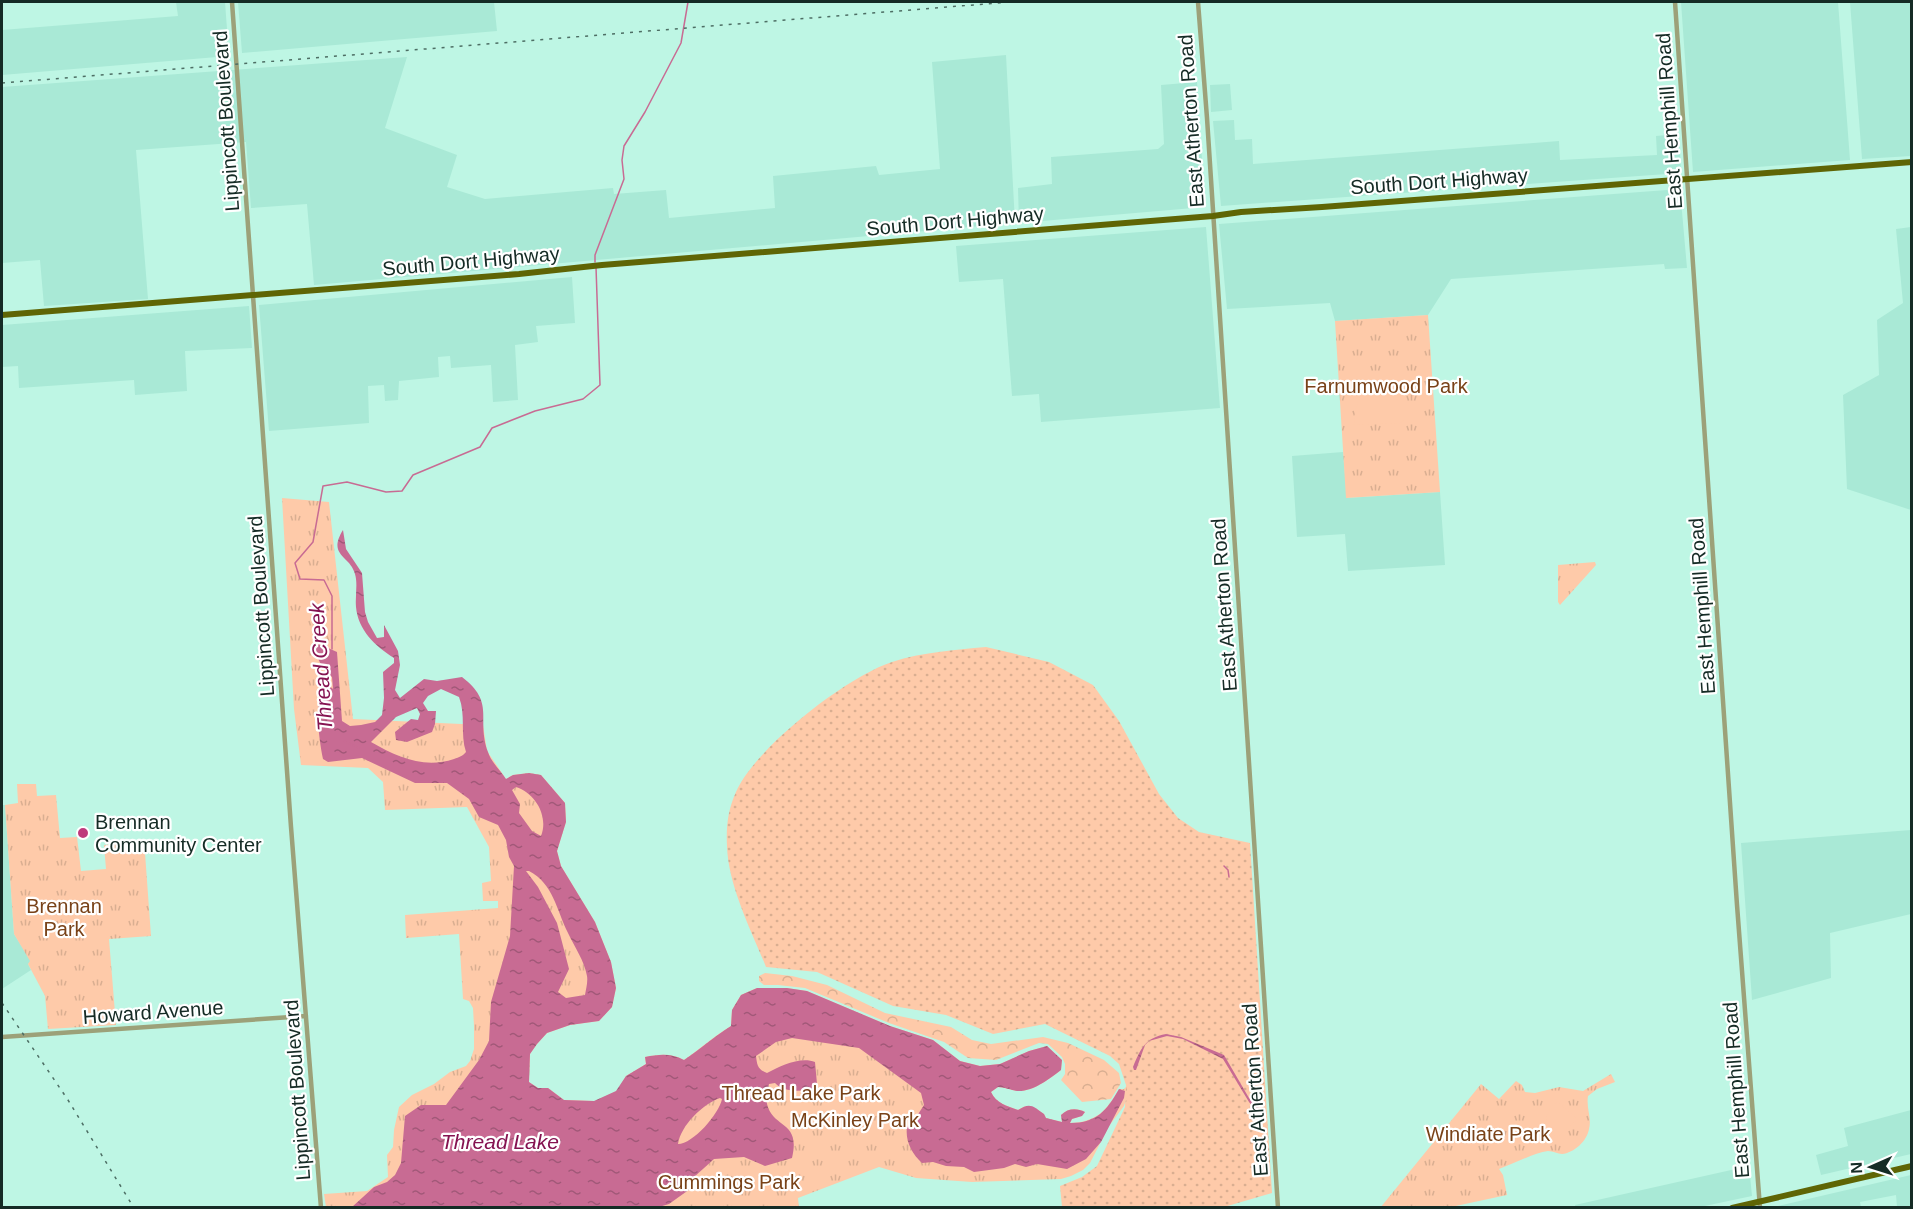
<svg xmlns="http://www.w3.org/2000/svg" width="1913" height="1209" font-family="Helvetica,sans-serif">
	<defs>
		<pattern id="grass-dots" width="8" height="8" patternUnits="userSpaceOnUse" patternTransform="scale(1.5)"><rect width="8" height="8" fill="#fecaa9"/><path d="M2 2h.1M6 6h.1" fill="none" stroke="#d9ae91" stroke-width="1.8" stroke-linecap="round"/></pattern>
		<pattern id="forest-crowns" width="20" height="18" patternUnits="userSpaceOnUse" patternTransform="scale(1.5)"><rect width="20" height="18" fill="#fecaa9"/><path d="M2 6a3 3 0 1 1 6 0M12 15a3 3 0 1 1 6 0" fill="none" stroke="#d9ae91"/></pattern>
		<pattern id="park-tufts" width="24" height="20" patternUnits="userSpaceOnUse" patternTransform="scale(1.5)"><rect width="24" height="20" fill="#fecaa9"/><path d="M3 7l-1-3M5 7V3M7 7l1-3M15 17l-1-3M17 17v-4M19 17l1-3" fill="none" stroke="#d9ae91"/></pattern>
		<pattern id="water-ripples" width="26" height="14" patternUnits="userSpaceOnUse" patternTransform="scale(1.5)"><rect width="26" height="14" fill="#c86b93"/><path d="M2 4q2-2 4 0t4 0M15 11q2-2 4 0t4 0" fill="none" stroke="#a15878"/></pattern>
	</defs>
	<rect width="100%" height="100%" fill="#bef6e4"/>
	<!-- built -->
	<path fill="#a9e9d6" d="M 176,2 L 225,2 L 229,56 L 2,75 L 2,30 L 178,16 Z
		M 238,2 L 494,2 L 497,31 L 242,53 Z
		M 1681,2 L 1838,2 L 1850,160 L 1693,172 Z
		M 1850,2 L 1911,2 L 1911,156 L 1862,159 Z
		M 1006,55 L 1015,223 L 314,285 L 307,204 L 251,208 L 246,142 L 136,150 L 148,299 L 44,306 L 40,260 L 2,263 L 2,87 L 407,57 L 385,128 L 457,155 L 447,187 L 485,199 L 613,188 L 614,194 L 666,190 L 669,218 L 775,208 L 773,176 L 876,166 L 879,175 L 940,169 L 932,62 Z
		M 1197,82 L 1205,207 L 1019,223 L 1018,188 L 1052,184 L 1051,157 L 1158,149 L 1164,144 L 1161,85 Z
		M 1230,84 L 1232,110 L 1211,112 L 1210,85 Z
		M 1234,120 L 1235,140 L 1252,139 L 1253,164 L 1559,141 L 1560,160 L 1657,155 L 1656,136 L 1679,134 L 1681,173 L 1221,206 L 1213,121 Z
		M 1680,189 L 1687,268 L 1665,269 L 1664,264 L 1451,279 L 1428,315 L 1335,321 L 1330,303 L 1227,309 L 1219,224 Z
		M 1206,227 L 1220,408 L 1041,422 L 1039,394 L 1012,396 L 1003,279 L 959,282 L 956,246 Z
		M 1911,227 L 1912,227 L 1911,510 L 1847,489 L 1843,395 L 1879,375 L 1877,320 L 1903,303 L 1896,229 Z
		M 572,277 L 575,323 L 536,326 L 538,342 L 515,345 L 518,400 L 493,402 L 491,365 L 451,368 L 450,356 L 438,357 L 439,377 L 399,381 L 398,400 L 385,401 L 384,385 L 368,386 L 369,423 L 269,431 L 259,305 Z
		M 249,306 L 252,348 L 185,351 L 187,391 L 135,395 L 134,380 L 19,388 L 18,366 L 2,367 L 2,325 Z
		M 1343,452 L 1347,498 L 1440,492 L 1445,565 L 1348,571 L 1345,534 L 1297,537 L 1292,456 Z
		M 2,805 L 5,805 L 14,934 L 31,961 L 28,964 L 31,970 L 2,989 Z
		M 1911,830 L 1911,914 L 1830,933 L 1831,978 L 1752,1000 L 1741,843 Z
		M 1911,1110 L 1911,1154 L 1821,1175 L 1816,1155 L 1848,1146 L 1844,1128 Z
		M 1749,1166 L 1752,1196 L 1700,1207 L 1576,1208 L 1575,1205 Z
		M 1911,1175 L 1911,1207 L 1897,1207 L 1896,1195 L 1860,1202 L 1861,1207 L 1774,1207 Z"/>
	<!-- grass -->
	<path fill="url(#grass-dots)" d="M 986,647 L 1049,662 L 1093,685 L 1119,721 L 1159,794 L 1178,818 L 1199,832 L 1250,843 L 1272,1193 L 1224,1207 L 1062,1207 L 1060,1186 L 1082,1177 L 1097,1166 L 1125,1107 L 1126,1085 L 1119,1064 L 1110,1056 L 1045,1024 L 993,1034 L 946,1015 L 893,1006 L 817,972 L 766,967 C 751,930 728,885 727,846 C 726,827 728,809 736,792 C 755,748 846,677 892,662 C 923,652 954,650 986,647 Z"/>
	<!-- forest -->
	<path fill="url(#forest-crowns)" d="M 765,973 L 792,976 L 827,985 L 885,1013 L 951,1027 L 972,1040 L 991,1044 L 1043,1037 L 1068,1043 L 1104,1060 L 1119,1073 L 1121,1083 L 1111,1099 L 1082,1102 L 1061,1080 L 1065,1074 L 1065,1064 L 1062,1057 L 1048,1044 L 1039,1043 L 996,1060 L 968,1058 L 944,1042 L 889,1023 L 805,988 L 778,985 L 764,985 L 759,981 L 759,976 Z"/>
	<!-- park -->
	<path fill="url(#park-tufts)" d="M 1428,315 L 1440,492 L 1346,498 L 1335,321 Z
		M 282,498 L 329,502 L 353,719 L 483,725 L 487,751 L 506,779 L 513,775 L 529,773 L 541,775 L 565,803 L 566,822 L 557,851 L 561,866 L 595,922 L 611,962 L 616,988 L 612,1007 L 599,1021 L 570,1025 L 547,1033 L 537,1044 L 530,1054 L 529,1082 L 538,1088 L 548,1088 L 564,1100 L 595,1101 L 617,1091 L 626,1076 L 646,1064 L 645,1057 C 660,1054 671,1053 684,1060 C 700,1049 714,1036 731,1026 L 732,1010 L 741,995 L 757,988 L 787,988 L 807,991 L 890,1026 L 933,1040 L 960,1061 L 980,1066 L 1000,1064 L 1029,1051 L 1047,1046 L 1062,1060 L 1061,1070 C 1049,1079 1033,1092 1017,1091 C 1011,1090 1004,1087 998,1087 L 991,1092 C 996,1103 1007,1106 1018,1110 C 1029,1102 1034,1107 1044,1114 L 1046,1118 L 1062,1122 L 1061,1115 C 1068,1108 1077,1108 1085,1112 L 1082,1116 L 1072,1119 L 1070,1123 C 1097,1122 1106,1111 1119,1089 L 1124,1089 L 1127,1086 L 1127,1097 L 1124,1106 L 1109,1126 L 1090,1163 L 1083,1170 L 1071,1176 L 1061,1179 L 972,1182 L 916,1178 L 879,1167 L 798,1198 L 799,1207 L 326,1207 L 324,1194 L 367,1191 L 388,1177 L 387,1155 L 393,1147 L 394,1130 L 399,1107 L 412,1095 L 434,1084 L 450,1072 L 466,1066 L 470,1061 L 474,1049 L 474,1026 L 473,1008 L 469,1001 L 463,999 L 459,934 L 406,938 L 405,915 L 498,908 L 498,901 L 483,901 L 482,883 L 491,881 L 489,847 L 467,807 L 385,810 L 383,782 L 368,768 L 301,765 L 294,709 Z
		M 1595,562 L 1596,565 L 1560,605 L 1558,602 L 1558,565 Z
		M 17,784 L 36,784 L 37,796 L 56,795 L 60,838 L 77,837 L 81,871 L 106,869 L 104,845 L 134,842 L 144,839 L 151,936 L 109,939 L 116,1025 L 48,1029 L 45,996 L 28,964 L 30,961 L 14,934 L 5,805 L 18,803 Z
		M 1611,1074 L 1615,1082 L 1597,1089 L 1588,1096 C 1586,1108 1592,1118 1589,1129 C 1587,1141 1574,1153 1562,1154 C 1558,1154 1553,1151 1548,1151 C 1534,1153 1513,1164 1499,1169 L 1503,1175 L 1507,1195 L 1451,1207 L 1380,1208 L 1481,1084 L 1499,1099 L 1516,1081 L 1522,1085 L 1525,1092 L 1535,1093 L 1559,1087 L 1583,1091 Z"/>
	<!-- pitch -->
	<path fill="#fecaa9" d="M 1393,374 L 1404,374 L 1404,420 L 1400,423 L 1354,425 C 1354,399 1367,380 1393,374 Z
		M 1558,1102 L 1576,1118 L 1576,1121 L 1557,1137 C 1542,1130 1544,1108 1558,1102 Z"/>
	<!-- water -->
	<path fill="url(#water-ripples)" fill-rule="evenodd" d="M 343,530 L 346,549 L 362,573 L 365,612 L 368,622 L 377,638 L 384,637 L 384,625 L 398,651 L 400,665 L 395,690 L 400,698 L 424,679 L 437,681 L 462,677 C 496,703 476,718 488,752 C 491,762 501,771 506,779 L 513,775 L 529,773 L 541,775 L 565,803 L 566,822 L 557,851 L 561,866 L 595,922 L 611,962 L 616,988 L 612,1007 L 599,1021 L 570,1025 L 547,1033 L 537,1044 L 530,1054 L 529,1082 L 538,1088 L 548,1088 L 564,1100 L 594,1101 L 616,1091 L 626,1076 L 646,1064 L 645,1057 C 660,1054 671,1053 684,1060 C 701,1049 713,1037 731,1026 L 732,1010 L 741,995 L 757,988 L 787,988 L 807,991 L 890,1026 L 933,1040 L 960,1061 L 980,1066 L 1000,1064 L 1029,1051 L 1047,1046 L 1062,1060 L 1061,1070 C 1049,1079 1033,1092 1017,1091 C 1011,1090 1004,1087 998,1087 L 991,1092 C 996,1103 1007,1106 1018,1110 C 1030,1102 1033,1106 1044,1114 L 1046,1118 L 1062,1122 L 1061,1115 C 1068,1108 1077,1108 1085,1112 L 1082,1116 L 1072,1119 L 1070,1123 C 1097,1123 1107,1110 1119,1089 L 1125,1091 L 1124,1098 L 1101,1142 L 1086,1159 L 1067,1169 L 1037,1164 L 1026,1167 L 1015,1164 L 1004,1168 L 974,1172 L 964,1167 L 946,1166 L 933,1162 L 922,1163 C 912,1154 905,1141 907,1127 L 913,1122 L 924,1105 L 921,1093 L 859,1048 L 792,1038 L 776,1042 L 756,1056 C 757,1065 758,1070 767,1073 C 780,1066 801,1056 815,1062 L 817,1084 L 814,1089 C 801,1091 784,1093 775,1083 L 769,1084 C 768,1090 766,1098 767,1104 C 773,1129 801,1120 792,1158 L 765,1166 L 744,1157 L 714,1159 L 693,1178 L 690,1189 L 669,1204 L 659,1207 L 352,1207 L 374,1187 L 387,1182 L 395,1175 L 401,1163 L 405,1116 L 421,1105 L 446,1105 L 479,1060 L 489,1041 L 491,1002 L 510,936 L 514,866 L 509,857 L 506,840 L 498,825 L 479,817 L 469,799 L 447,783 L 415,783 L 362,758 L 328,762 L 323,759 C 319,739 313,700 326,683 L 333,689 L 332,677 L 323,669 L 314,650 L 319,644 L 337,652 L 342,721 L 350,726 L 361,725 L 375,722 L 382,715 L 384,698 L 383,672 L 394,663 L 394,658 C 375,646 358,630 356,607 C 355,596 358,584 355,574 C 350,555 327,556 343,530 ZM 441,689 L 459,697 C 466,715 460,734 466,752 C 463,756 459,757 454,759 C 424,769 397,757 371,742 L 396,717 L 417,708 L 420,714 L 418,720 L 411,719 L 395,732 L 396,740 L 407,742 L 432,732 L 435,724 L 436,711 L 428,711 L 423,703 L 428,696 ZM 516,787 C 535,793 549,816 541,836 L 532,831 L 519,813 L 520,804 L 512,790 ZM 529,871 C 553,883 557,911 568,933 C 575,948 584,960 587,976 C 588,982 586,989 585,995 L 566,998 L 558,992 L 569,969 L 562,942 L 557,923 L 538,887 L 526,871 ZM 720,1098 L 722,1099 C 719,1114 693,1144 678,1144 C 681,1125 703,1104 720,1098 Z
		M 1166,1034 L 1181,1037 L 1224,1055 L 1249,1098 L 1260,1109 L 1260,1112 L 1258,1113 L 1249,1102 L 1223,1059 L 1183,1039 L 1167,1036 L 1149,1041 L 1145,1045 L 1136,1070 L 1134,1070 L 1133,1067 C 1141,1048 1145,1038 1166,1034 Z"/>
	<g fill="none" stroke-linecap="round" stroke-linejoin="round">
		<!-- stream -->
		<path stroke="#c86b93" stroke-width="1.5" d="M 595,262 L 595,255 L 624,179 L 622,160 L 624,146 L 645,112 L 681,43 L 688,2
			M 332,649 L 332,596 L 324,580 L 300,579 L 295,563 L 313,542 L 323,486 L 347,482 L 386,492 L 402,491 L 413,475 L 480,447 L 492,428 L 535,411 L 583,399 L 600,385 L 596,267
			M 344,741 L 359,748
			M 1224,866 L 1228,870 L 1229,877"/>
		<!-- minor -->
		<path stroke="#9ca179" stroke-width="4.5" d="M 232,2 L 291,827 L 321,1208
			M 1198,2 L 1207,118 L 1278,1208
			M 1675,2 L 1737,905 L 1760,1208
			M 2,1037 L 306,1016"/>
		<!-- major -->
		<path stroke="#5f6505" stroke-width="6" d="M 2,315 L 519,274 L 602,265 L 1213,216 L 1241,212 L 1322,207 L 1912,162
			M 1732,1208 L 1912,1166"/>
		<!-- rail -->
		<path stroke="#4d6e64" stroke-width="1.5" stroke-dasharray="3 6" stroke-linecap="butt" d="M 2,83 L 1010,2
			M 2,1003 L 68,1100 L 134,1208"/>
	</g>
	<!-- markers -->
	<circle fill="#bf397c" stroke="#fff" stroke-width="2" cx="83" cy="833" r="6"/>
	<g text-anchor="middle" stroke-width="4.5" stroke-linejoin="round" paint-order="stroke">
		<!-- street labels -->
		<g font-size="20" fill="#152b25" stroke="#fff">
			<text transform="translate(226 121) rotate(-94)" y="7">Lippincott Boulevard</text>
			<text transform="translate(1191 121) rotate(-94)" y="7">East Atherton Road</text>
			<text transform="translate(1669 121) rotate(-94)" y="7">East Hemphill Road</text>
			<text transform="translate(1439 181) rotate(-4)" y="7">South Dort Highway</text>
			<text transform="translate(955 221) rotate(-5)" y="7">South Dort Highway</text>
			<text transform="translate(471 261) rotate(-5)" y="7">South Dort Highway</text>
			<text transform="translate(1224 605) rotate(-94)" y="7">East Atherton Road</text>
			<text transform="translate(261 606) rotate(-94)" y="7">Lippincott Boulevard</text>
			<text transform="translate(1702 606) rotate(-94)" y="7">East Hemphill Road</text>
			<text transform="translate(153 1012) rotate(-4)" y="7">Howard Avenue</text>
			<text transform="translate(297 1090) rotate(-94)" y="7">Lippincott Boulevard</text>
			<text transform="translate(1255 1090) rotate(-94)" y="7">East Atherton Road</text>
			<text transform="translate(1736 1090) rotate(-94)" y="7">East Hemphill Road</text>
		</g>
		<!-- park labels -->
		<g font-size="20" fill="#794218" stroke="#fff">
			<text x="1386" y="393">Farnumwood Park</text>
			<text x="64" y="913">Brennan<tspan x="64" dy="23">Park</tspan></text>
			<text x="801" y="1100">Thread Lake Park</text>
			<text x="855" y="1127">McKinley Park</text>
			<text x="1488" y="1141">Windiate Park</text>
			<text x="729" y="1189">Cummings Park</text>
		</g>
		<!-- poi labels -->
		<g font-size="20" fill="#152b25" stroke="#fff" text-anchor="start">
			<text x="95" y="829">Brennan<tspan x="95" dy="23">Community Center</tspan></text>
		</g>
		<!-- water labels -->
		<g font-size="21" font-style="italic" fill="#851351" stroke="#fff">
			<text transform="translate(321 667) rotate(-94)" y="7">Thread Creek</text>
			<text x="500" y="1149">Thread Lake</text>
		</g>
	</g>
	<!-- border -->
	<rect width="1913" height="1209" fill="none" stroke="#152b25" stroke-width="6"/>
	<!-- north arrow -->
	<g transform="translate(1871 1167) rotate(267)" stroke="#ffffff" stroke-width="4.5" paint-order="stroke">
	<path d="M0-4.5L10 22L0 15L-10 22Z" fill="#152b25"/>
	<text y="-9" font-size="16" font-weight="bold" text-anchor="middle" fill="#152b25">N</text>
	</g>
</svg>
